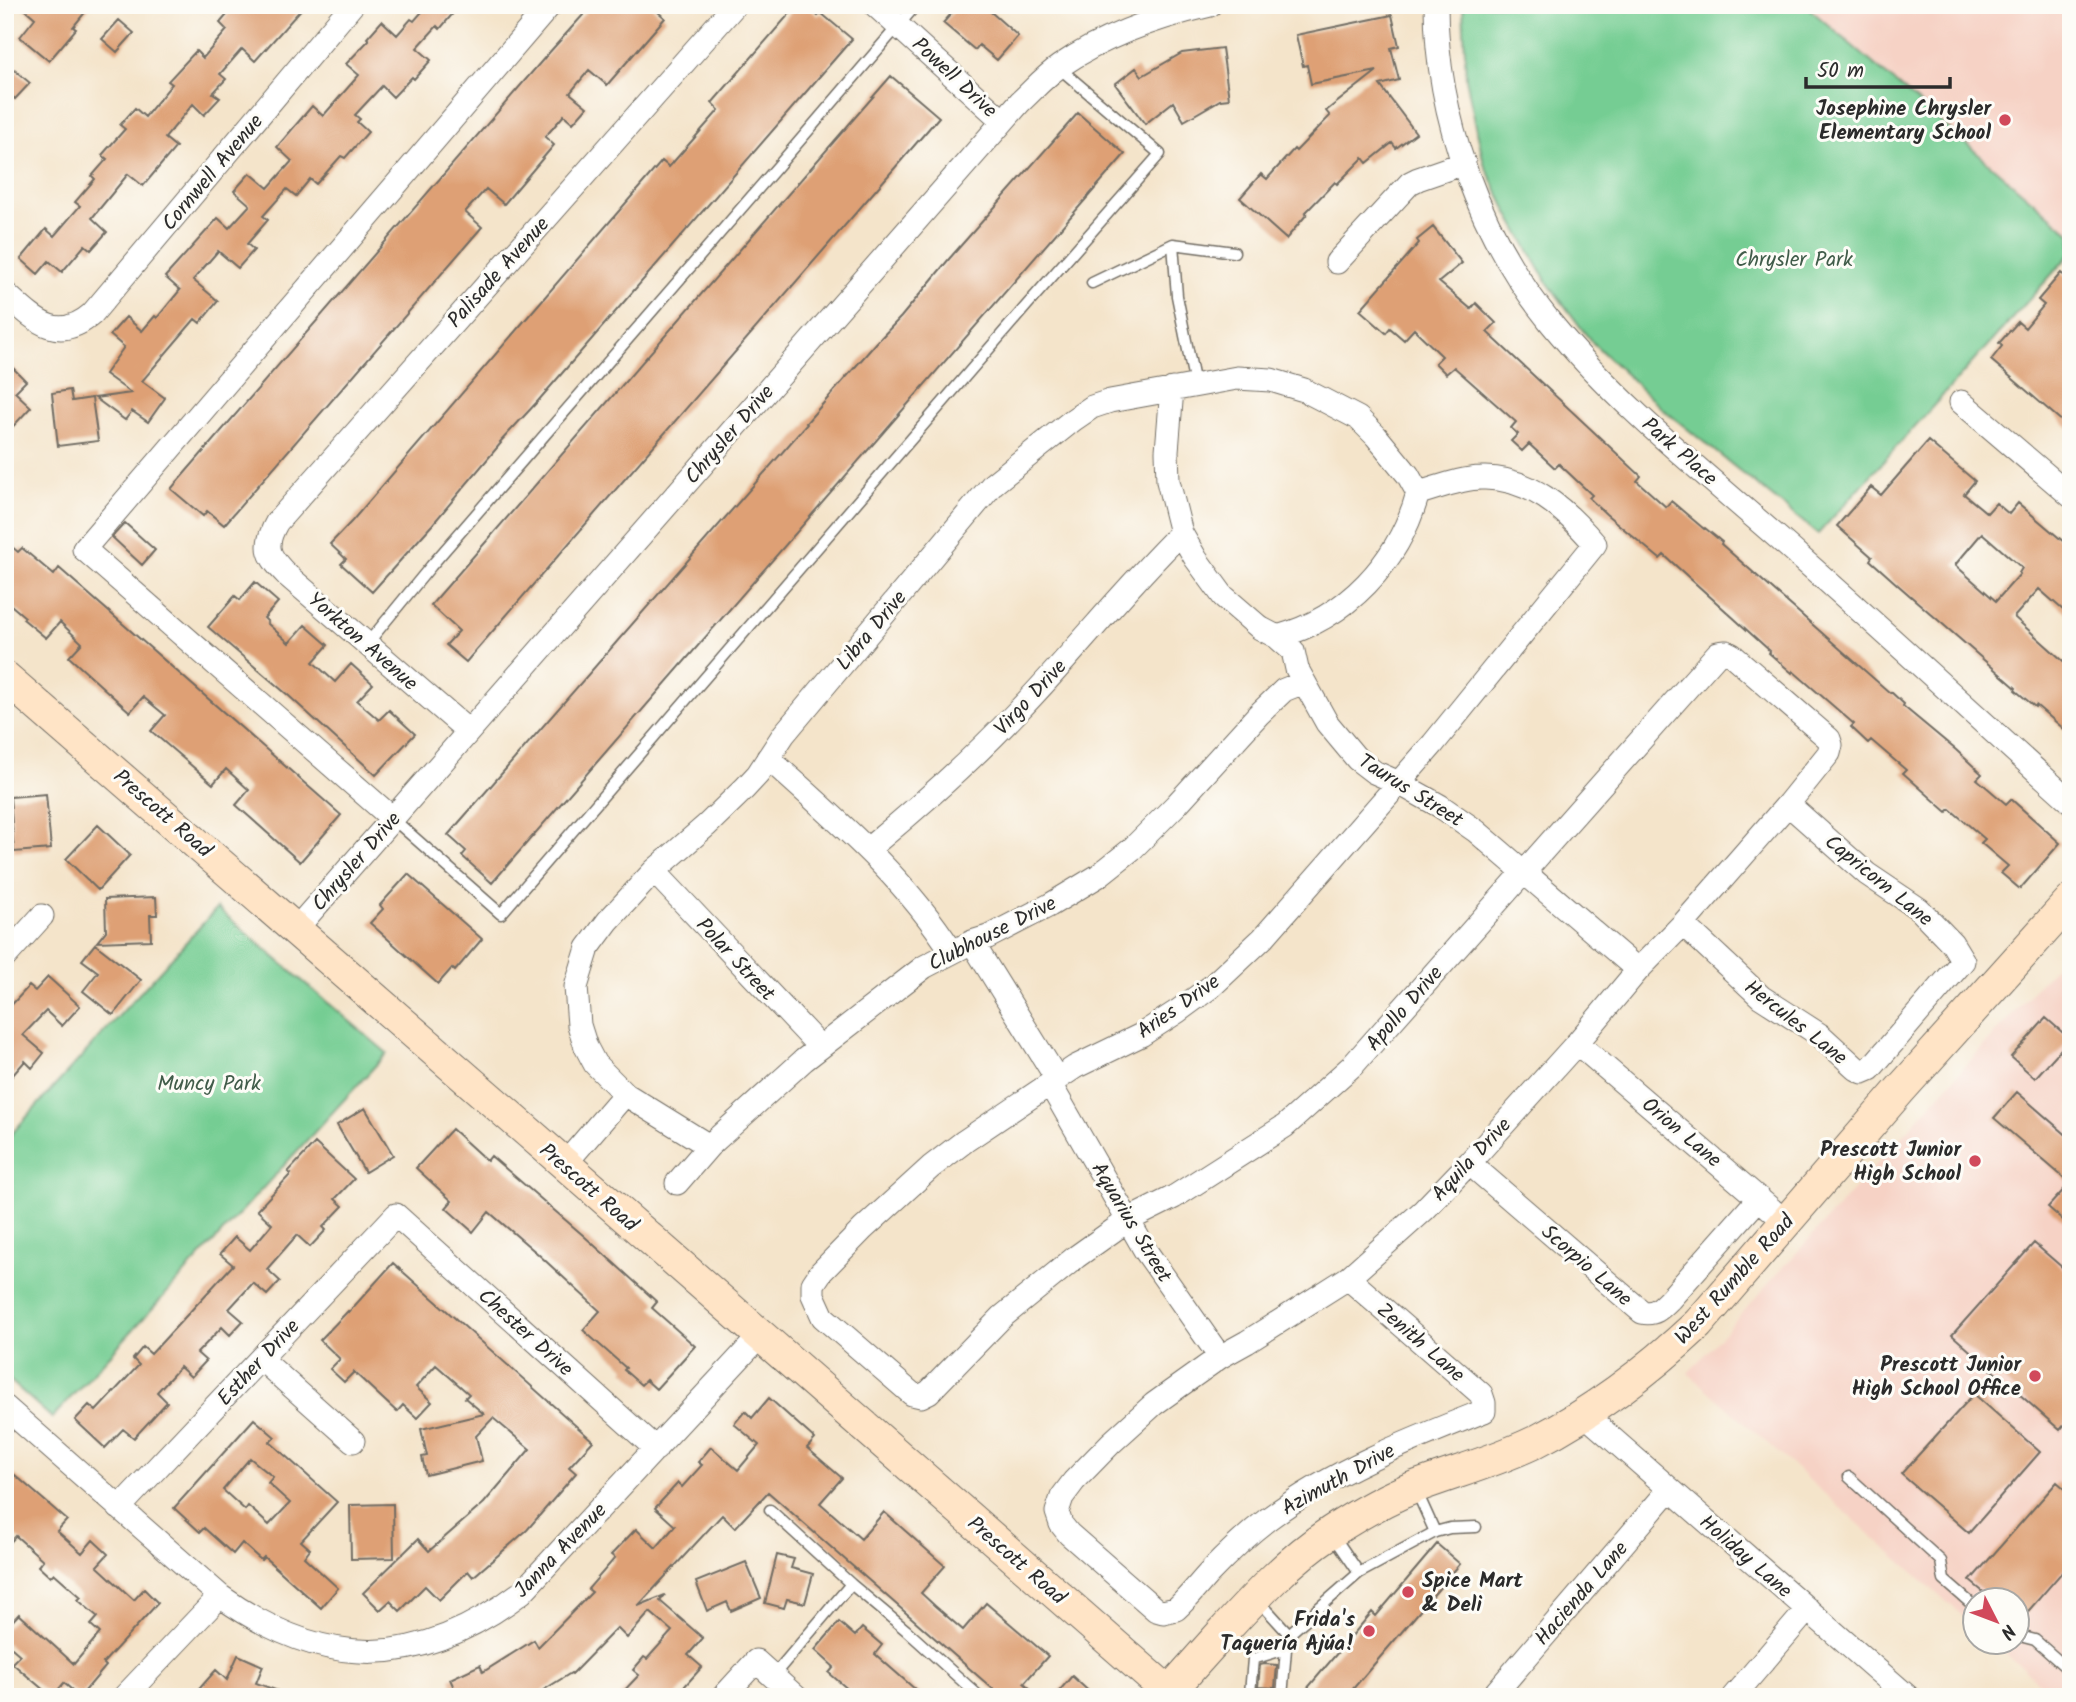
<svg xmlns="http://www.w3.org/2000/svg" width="2076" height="1702" font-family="Kalam,sans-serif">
	<rect width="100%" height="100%" fill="#fdfcf7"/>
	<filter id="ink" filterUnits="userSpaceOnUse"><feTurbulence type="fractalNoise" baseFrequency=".0143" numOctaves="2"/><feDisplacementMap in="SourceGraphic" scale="14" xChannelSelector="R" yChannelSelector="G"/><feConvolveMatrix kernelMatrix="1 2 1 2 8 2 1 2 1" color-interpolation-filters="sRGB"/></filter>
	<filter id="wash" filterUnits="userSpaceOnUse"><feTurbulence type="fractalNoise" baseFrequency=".00686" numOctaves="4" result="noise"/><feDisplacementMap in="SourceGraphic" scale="28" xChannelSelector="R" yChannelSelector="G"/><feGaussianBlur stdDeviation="1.57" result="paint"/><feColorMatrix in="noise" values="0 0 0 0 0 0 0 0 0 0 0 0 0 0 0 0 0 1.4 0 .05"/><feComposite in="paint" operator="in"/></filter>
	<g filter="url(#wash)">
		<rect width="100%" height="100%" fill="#f4e4ca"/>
		<!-- built -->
		<path fill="#f6d2c5" d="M 1806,5 L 2071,5 L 2071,234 Z
			M 2071,949 L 2071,1697 L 2055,1697 L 1994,1643 L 2016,1642 L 2016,1600 L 1974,1600 L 1974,1626 L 1688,1373 Z"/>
		<!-- green -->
		<path fill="#74cd93" stroke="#507c5f" stroke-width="2" d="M 1463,5 L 1805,5 L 2071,234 L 2071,253 L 1818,534 L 1659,406 L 1591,341 L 1547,282 L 1509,215 L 1484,164 L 1466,79 Z
			M 217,908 L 387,1053 L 52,1418 L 5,1376 L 5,1141 Z"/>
		<g id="blocks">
			<!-- building -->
			<path fill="#dea075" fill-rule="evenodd" d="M 20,5 L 91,5 L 73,27 L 76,29 L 49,61 L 20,37 L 35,18 Z
				M 246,5 L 305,5 L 255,61 L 242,49 L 220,74 L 226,79 L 213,93 L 220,98 L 204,115 L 193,104 L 165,138 L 176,147 L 143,186 L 128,174 L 92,218 L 107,232 L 91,250 L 85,245 L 62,272 L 49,261 L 38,274 L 21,259 L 46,229 L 54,236 L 80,206 L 75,202 L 95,179 L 92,176 L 107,159 L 102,155 L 125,129 L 120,125 L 135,108 L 145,117 L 172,84 L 168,81 L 196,51 L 203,58 L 227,30 L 220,23 L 232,9 L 238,14 Z
				M 428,5 L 460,5 L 440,29 L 437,26 L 417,48 L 431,60 L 414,79 L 412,77 L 393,97 L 382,86 L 355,115 L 360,119 L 357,122 L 368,132 L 345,158 L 341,156 L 316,184 L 310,179 L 296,196 L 287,189 L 263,216 L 268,220 L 247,244 L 254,250 L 238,268 L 218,251 L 193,280 L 218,301 L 200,323 L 195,319 L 142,381 L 165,398 L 148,422 L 132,411 L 125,420 L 95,398 L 131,393 L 105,374 L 124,347 L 110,335 L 126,317 L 142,331 L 155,316 L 157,318 L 180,290 L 165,277 L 218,218 L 229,228 L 250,205 L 234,191 L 250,173 L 268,188 L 292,161 L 277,147 L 312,106 L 323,116 L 359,75 L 346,64 L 369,40 L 367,38 L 382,21 L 397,35 L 411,19 L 414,21 Z
				M 592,5 L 650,5 L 665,18 L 607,85 L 589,70 L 570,93 L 587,107 L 573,123 L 564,115 L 545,137 L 554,145 L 504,204 L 486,189 L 465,212 L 482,227 L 224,525 L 207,511 L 203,516 L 171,489 L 547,55 Z
				M 797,5 L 806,5 L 818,16 L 821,13 L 852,39 L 538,401 L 500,442 L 501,443 L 432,525 L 372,592 L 341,564 L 346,559 L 330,544 L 352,521 L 662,161 L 669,167 L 719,110 L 712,103 Z
				M 959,5 L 983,5 L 1018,36 L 997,60 L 979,45 L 975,50 L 943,23 Z
				M 1392,15 L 1399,46 L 1391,48 L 1399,80 L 1380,85 L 1416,133 L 1396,148 L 1392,143 L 1367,163 L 1363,158 L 1337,184 L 1335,182 L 1305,213 L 1307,214 L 1286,239 L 1240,198 L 1261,174 L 1267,179 L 1294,149 L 1296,151 L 1330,116 L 1326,111 L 1377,71 L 1311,84 L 1307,65 L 1303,66 L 1296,35 Z
				M 119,20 L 134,33 L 117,52 L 102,39 Z
				M 1222,48 L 1229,99 L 1220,100 L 1184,121 L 1173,102 L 1145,124 L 1115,84 L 1136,68 L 1142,76 L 1182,53 Z
				M 5,62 L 30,83 L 15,99 L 5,90 Z
				M 891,76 L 939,117 L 466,662 L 446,645 L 459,631 L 431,605 Z
				M 1078,113 L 1125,154 L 492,883 L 462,856 L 466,851 L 448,835 L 807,424 L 806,423 L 878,341 L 901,317 L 949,259 Z
				M 1433,227 L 1462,263 L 1439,282 L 1471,309 L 1476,303 L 1496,323 L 1487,332 L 1641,476 L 1637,481 L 1666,507 L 1671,501 L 1704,529 L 1705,528 L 1722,542 L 1721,544 L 1890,693 L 1891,692 L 1904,704 L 1903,706 L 1956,750 L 1982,774 L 1977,779 L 2006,804 L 2011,799 L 2060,843 L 2020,889 L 2001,873 L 2008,866 L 1981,843 L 1985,839 L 1950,809 L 1947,812 L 1903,773 L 1906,770 L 1871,740 L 1868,743 L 1851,727 L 1854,724 L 1793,671 L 1792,673 L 1769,653 L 1770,651 L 1664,555 L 1660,559 L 1606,514 L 1589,498 L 1592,495 L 1559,464 L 1555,468 L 1529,444 L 1522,451 L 1511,441 L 1518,434 L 1511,428 L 1516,422 L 1454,367 L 1446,374 L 1435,363 L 1442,356 L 1414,329 L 1404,340 L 1390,328 L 1386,333 L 1360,310 L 1419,243 L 1417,240 Z
				M 2061,273 L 2071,281 L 2071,429 L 1991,360 L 2002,346 L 1999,343 L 2018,322 L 2025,328 L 2044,305 L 2038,300 Z
				M 13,368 L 26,381 L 15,392 L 31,407 L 5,435 L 5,377 Z
				M 70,390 L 72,401 L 92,398 L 98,441 L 58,446 L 52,393 Z
				M 1928,441 L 1975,481 L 1964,494 L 1987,513 L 1996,503 L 2009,514 L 2018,503 L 2071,548 L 2071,617 L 2039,589 L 2014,617 L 2071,668 L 2071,735 L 2036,705 L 2035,707 L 2015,690 L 2016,688 L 1899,586 L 1870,560 L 1872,557 L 1837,526 L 1871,487 L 1881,495 ZM 1982,533 L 2022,568 L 2019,573 L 2020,574 L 1996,601 L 1955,565 Z
				M 125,523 L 155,550 L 142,565 L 112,537 Z
				M 5,541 L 18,552 L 22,548 L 54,575 L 59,568 L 341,815 L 300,862 L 236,805 L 249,790 L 226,769 L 213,784 L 151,731 L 165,715 L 143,697 L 130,712 L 69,657 L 82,643 L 60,622 L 46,638 L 23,619 L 25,617 L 5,600 Z
				M 255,582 L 278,602 L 264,618 L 268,622 L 267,623 L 289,643 L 305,625 L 328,645 L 313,662 L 335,682 L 351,664 L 373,684 L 357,701 L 379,720 L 389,710 L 415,734 L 376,775 L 289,696 L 208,627 L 235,596 L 240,600 Z
				M 46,794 L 51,849 L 14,852 L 10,797 Z
				M 98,825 L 130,855 L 98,890 L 66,859 Z
				M 408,874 L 482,939 L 455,971 L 452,968 L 438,984 L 370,923 L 383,909 L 380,905 Z
				M 156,897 L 157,915 L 150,915 L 151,940 L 97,942 L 106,931 L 105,899 Z
				M 95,944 L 141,980 L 113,1015 L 83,991 L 98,972 L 82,960 Z
				M 48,977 L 80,1006 L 62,1026 L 46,1011 L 23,1035 L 44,1053 L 32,1068 L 25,1061 L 5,1084 L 5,1012 L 29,986 L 35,991 Z
				M 2046,1018 L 2070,1039 L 2035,1078 L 2011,1057 Z
				M 2017,1092 L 2071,1139 L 2071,1227 L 2048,1207 L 2070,1183 L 1994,1118 Z
				M 365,1108 L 393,1155 L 365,1172 L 337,1125 Z
				M 452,1129 L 487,1161 L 491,1156 L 584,1236 L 657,1302 L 652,1308 L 695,1346 L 656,1389 L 646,1380 L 641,1385 L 624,1370 L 626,1368 L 583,1330 L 600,1311 L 538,1254 L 489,1212 L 473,1232 L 446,1208 L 452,1201 L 416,1168 Z
				M 315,1143 L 354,1179 L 335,1199 L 343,1206 L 323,1227 L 326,1230 L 310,1247 L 297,1235 L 267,1269 L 280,1281 L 267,1295 L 253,1283 L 229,1309 L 243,1321 L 230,1335 L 222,1327 L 197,1353 L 206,1361 L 191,1377 L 180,1367 L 157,1392 L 167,1402 L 134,1438 L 123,1429 L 105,1448 L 75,1420 L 89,1405 L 96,1411 L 139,1365 L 133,1359 L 143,1347 L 151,1354 L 233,1265 L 220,1254 L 235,1237 L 250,1250 L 272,1224 L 257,1210 L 291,1174 L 288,1172 Z
				M 2034,1243 L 2071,1275 L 2071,1417 L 2060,1430 L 1952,1335 Z
				M 393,1263 L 593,1441 L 569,1467 L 576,1473 L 527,1530 L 473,1577 L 468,1571 L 439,1600 L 425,1586 L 400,1611 L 390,1601 L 380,1610 L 363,1593 L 418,1539 L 429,1551 L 484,1503 L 530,1449 L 493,1418 L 476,1436 L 482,1461 L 426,1475 L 422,1457 L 427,1456 L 421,1429 L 484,1414 L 465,1398 L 469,1394 L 436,1365 L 416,1387 L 432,1402 L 417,1418 L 403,1405 L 397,1412 L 354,1372 L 344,1382 L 330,1369 L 340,1359 L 320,1340 L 348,1311 L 349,1312 Z
				M 1974,1394 L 2040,1452 L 1969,1533 L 1901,1474 Z
				M 769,1398 L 815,1439 L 807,1448 L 842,1478 L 820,1503 L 861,1539 L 884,1512 L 945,1566 L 921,1593 L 935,1606 L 963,1630 L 986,1603 L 1048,1656 L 1024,1683 L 1040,1697 L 1002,1697 L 768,1492 L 735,1528 L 722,1515 L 638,1606 L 665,1595 L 660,1601 L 703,1638 L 688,1655 L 702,1667 L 675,1697 L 618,1697 L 639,1675 L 633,1670 L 644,1657 L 647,1659 L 672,1631 L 650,1612 L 627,1638 L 617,1628 L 572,1674 L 571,1673 L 532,1697 L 458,1697 L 450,1679 L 480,1665 L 483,1672 L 534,1640 L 538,1647 L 592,1592 L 588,1589 L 615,1558 L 611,1555 L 636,1529 L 656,1548 L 675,1526 L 655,1508 L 678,1483 L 682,1487 L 702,1465 L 698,1462 L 711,1447 L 738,1470 L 759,1445 L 734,1424 L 745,1411 L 752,1418 Z
				M 254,1419 L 275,1437 L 270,1442 L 337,1502 L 301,1541 L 310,1549 L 304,1557 L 338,1588 L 321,1608 L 264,1557 L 261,1560 L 242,1543 L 233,1554 L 204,1528 L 200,1532 L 174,1508 ZM 250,1458 L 273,1477 L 268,1483 L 290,1503 L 269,1525 L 248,1506 L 245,1510 L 223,1490 Z
				M 15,1475 L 67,1520 L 57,1531 L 82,1553 L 93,1540 L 108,1554 L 97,1566 L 134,1600 L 144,1589 L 158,1603 L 103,1663 L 106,1666 L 80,1697 L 64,1683 L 52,1697 L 12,1663 L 20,1655 L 5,1642 L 5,1629 L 19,1614 L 74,1664 L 100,1633 L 91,1625 L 98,1617 L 78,1600 L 81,1597 L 54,1573 L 50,1577 L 38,1566 L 43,1560 L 16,1536 L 5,1548 L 5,1486 Z
				M 2057,1482 L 2071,1494 L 2071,1562 L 2017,1624 L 2017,1600 L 1993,1600 L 1970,1581 Z
				M 393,1504 L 394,1558 L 351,1559 L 350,1505 Z
				M 1437,1544 L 1460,1564 L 1346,1697 L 1300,1697 L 1372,1612 L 1376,1616 Z
				M 777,1555 L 794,1559 L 791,1568 L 813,1574 L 805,1603 L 787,1599 L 784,1608 L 765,1603 Z
				M 746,1562 L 761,1598 L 731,1611 L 727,1602 L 707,1611 L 696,1582 Z
				M 839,1622 L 855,1636 L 862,1628 L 882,1645 L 875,1654 L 924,1697 L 857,1697 L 829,1673 L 834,1667 L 815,1650 Z
				M 238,1655 L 263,1666 L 256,1683 L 289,1695 L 289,1697 L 192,1697 L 216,1670 L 227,1680 Z
				M 1264,1664 L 1277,1665 L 1275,1688 L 1258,1687 L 1260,1665 Z
				M 1072,1676 L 1095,1697 L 1054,1697 Z"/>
		</g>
	</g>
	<g filter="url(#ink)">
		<use href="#blocks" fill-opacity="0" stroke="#716c63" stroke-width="2"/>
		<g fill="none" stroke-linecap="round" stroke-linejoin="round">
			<defs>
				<path id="lane" d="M 1092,283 L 1173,244
					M 1195,385 L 1177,296 L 1173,244 L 1234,252
					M 367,644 L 431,566 L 778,166 L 916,5
					M 392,818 L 501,914 L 1027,305 L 1160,154 L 1058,67
					M 1849,1477 L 1941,1561 L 1944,1580 L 1974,1606
					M 1416,1490 L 1435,1532
					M 770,1510 L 851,1584
					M 1333,1535 L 1359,1573
					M 1258,1600 L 1289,1634
					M 2016,1635 L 2035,1640 L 2071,1672
					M 773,1676 L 851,1584 L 906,1630 L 980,1697
					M 1255,1697 L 1250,1693 L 1253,1659 L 1286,1649
					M 1282,1697 L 1286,1649 L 1289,1634 L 1359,1573 L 1435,1532 L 1450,1528 L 1476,1527"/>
				<path id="street" d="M 875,5 L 1003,121
					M 1436,5 C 1436,117 1480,236 1551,323 C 1623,411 1716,482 1801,558 C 1892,638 1981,721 2071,802
					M 1337,262 L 1410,183 L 1418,179 L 1464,163
					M 5,293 C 33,318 56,345 92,314 L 352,5
					M 1172,389 L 1167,451 L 1168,481 L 1181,533 L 1196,559 L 1223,596 L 1260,628 L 1277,637 L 1293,651 L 1297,669 L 1327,723 L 1357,759 L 1374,772 L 1399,783 L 1440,806 L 1476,831 L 1638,970
					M 1961,402 L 2071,496
					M 1277,637 C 1347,618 1399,562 1418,493 C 1437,488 1462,478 1481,478 C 1529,476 1566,510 1595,544 L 1433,744 L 1263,938 L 1212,986 L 1178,1011 L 1141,1035 L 1075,1067 L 965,1141 L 931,1167 L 863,1229 L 821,1272 L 813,1284 L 813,1295 L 823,1317 L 912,1394 L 921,1396 L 929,1392 L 1002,1317 L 1076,1257 L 1128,1220 L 1174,1197 L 1285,1126 L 1353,1065 L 1718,653 L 1726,652 L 1732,655 L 1829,739 L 1831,745 L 1829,753 L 1788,804 L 1683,924 L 1638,970 L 1577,1043 L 1469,1163 L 1424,1210 L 1348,1278 L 1247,1342 L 1220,1357 L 1154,1404 L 1111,1443 L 1074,1481 L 1062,1497 L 1057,1512 L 1061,1524 L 1069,1534 L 1156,1610 L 1163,1612 L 1176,1609 C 1188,1598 1198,1585 1209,1573 C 1227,1554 1247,1535 1268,1519 C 1334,1470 1408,1441 1484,1411 L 1484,1403 L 1481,1394 L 1348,1278
					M 468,731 L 288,576 C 269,557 262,548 277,522 L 735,5
					M 768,758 C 834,818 904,876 952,952
					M 392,818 L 84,549 L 550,5
					M 868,849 C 920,806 971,761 1018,711 C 1074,653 1124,589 1181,533
					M 654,871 L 820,1047
					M 1683,924 L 1761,997 L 1820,1035 L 1857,1069 L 1863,1072 L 1870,1069 L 1963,961 L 1952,943 L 1919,909 L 1867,874 L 1788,804
					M 295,930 L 1020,102 C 1033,90 1045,76 1060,66 C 1105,35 1158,17 1210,5
					M 972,942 L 1057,1079
					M 5,957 L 42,916
					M 1577,1043 L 1786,1222
					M 1050,1084 L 1145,1250 L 1220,1357
					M 709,1146 L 625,1094 L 595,1064 L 586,1047 L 579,1025 L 576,987 L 588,948 L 608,921 L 654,871 L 707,825 L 745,788 L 758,774 L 784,734 L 993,484 L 1073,420 L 1092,407 L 1110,401 L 1237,378 L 1271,380 L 1304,390 L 1358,418 L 1376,436 L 1408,475 L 1418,493
					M 1469,1163 L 1642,1312 C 1655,1315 1661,1308 1670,1299 L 1759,1198
					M 564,1165 L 625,1094
					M 677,1183 L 709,1146 L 804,1060 L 924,967 L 972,942 L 988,937 L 1050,905 L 1098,876 L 1132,849 L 1176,805 L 1258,715 L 1284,690 L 1304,682
					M 261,1359 L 353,1441
					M 5,1407 L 220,1596 C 325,1671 419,1670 522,1592 L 760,1336
					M 1584,1414 L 1908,1697
					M 119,1508 L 396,1215 L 656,1449
					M 124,1697 L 220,1596
					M 723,1697 L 756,1661 L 796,1697
					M 1492,1697 L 1670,1489
					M 1733,1697 L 1808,1609"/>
				<path id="secondary" d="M 5,677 C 396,1015 785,1357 1174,1697
					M 1165,1697 C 1184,1675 1203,1654 1222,1633 C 1256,1596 1289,1560 1331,1532 C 1357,1515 1386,1498 1415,1487 C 1455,1472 1496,1461 1535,1442 C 1595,1411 1649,1370 1698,1324 L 1900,1090 L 2071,900"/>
			</defs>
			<!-- lane casing -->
			<use href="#lane" stroke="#716c63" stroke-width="13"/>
			<!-- street casing -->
			<use href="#street" stroke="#716c63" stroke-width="25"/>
			<!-- secondary casing -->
			<use href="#secondary" stroke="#716c63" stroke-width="34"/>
			<!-- lane -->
			<use href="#lane" stroke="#fff" stroke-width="10"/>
			<!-- street -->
			<use href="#street" stroke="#fff" stroke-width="23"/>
			<!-- secondary -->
			<use href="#secondary" stroke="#ffe4c6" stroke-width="32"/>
		</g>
	</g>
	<!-- markers -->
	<g fill="#d1495b" stroke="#fdfcf7" stroke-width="2.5">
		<circle cx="2005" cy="120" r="7"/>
		<circle cx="1975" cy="1161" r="7"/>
		<circle cx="2035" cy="1376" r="7"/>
		<circle cx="1408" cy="1592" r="7"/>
		<circle cx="1369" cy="1631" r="7"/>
	</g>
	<g text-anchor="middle" stroke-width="6" stroke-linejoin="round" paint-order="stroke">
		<!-- street labels -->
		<g font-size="21" fill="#2b2b2b" stroke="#fdfcf7">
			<text transform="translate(955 77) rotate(43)" y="7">Powell Drive</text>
			<text transform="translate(212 172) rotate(-50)" y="7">Cornwell Avenue</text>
			<text transform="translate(498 272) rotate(-48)" y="7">Palisade Avenue</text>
			<text transform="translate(729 434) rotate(-49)" y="7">Chrysler Drive</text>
			<text transform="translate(1680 451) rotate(41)" y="7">Park Place</text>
			<text transform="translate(871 630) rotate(-50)" y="7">Libra Drive</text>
			<text transform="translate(363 641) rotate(41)" y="7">Yorkton Avenue</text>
			<text transform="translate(1030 697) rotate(-47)" y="7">Virgo Drive</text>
			<text transform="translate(1411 790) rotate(32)" y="7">Taurus Street</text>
			<text transform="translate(163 813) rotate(41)" y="7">Prescott Road</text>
			<text transform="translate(356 861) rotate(-49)" y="7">Chrysler Drive</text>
			<text transform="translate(1879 880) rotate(39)" y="7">Capricorn Lane</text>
			<text transform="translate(992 933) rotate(-27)" y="7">Clubhouse Drive</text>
			<text transform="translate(736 959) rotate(47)" y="7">Polar Street</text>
			<text transform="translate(1178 1006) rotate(-35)" y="7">Aries Drive</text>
			<text transform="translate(1404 1008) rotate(-49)" y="7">Apollo Drive</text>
			<text transform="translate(1796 1022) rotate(38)" y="7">Hercules Lane</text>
			<text transform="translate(1682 1132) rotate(40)" y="7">Orion Lane</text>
			<text transform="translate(1471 1159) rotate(-47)" y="7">Aquila Drive</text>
			<text transform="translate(589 1187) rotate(41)" y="7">Prescott Road</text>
			<text transform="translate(1132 1222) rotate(59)" y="7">Aquarius Street</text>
			<text transform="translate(1587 1265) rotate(41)" y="7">Scorpio Lane</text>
			<text transform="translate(1734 1279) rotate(-48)" y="7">West Rumble Road</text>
			<text transform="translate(526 1332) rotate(42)" y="7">Chester Drive</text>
			<text transform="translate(1421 1342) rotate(41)" y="7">Zenith Lane</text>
			<text transform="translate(258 1362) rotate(-47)" y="7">Esther Drive</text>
			<text transform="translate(1338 1479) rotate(-29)" y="7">Azimuth Drive</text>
			<text transform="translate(560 1550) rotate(-46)" y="7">Janna Avenue</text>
			<text transform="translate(1746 1556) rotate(41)" y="7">Holiday Lane</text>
			<text transform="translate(1017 1560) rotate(41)" y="7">Prescott Road</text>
			<text transform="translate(1581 1593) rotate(-49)" y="7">Hacienda Lane</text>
		</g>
		<!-- poi labels -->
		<g font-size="21" font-weight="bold" fill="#2b2b2b" stroke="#fdfcf7" text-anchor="end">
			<text x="1991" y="115">Josephine Chrysler<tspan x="1991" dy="24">Elementary School</tspan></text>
			<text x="1961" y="1156">Prescott Junior<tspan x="1961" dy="24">High School</tspan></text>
			<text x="2021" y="1371">Prescott Junior<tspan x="2021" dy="24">High School Office</tspan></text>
			<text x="1422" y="1587" text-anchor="start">Spice Mart<tspan x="1422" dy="24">&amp; Deli</tspan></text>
			<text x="1355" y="1626">Frida's<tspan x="1355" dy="24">Taquería Ajúa!</tspan></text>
		</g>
		<!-- park labels -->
		<g font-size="21" fill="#415c4a" stroke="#fdfcf7">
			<text x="1794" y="266">Chrysler Park</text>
			<text x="209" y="1090">Muncy Park</text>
		</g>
	</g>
	<!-- margin -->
	<rect width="2076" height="1702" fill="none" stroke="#fdfcf7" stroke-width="28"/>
	<!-- north arrow -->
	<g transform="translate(1996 1621) rotate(132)"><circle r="33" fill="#fdfcf7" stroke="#a9a8a5" stroke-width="2"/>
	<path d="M0-5L12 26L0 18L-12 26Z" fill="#d1495b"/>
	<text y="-10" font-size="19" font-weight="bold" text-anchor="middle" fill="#2b2b2b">N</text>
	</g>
	<!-- scale -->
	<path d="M1806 77v10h144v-10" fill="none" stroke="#2b2b2b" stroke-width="3.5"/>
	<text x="1817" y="77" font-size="21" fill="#2b2b2b" stroke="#fdfcf7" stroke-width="5" paint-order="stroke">50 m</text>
</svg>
